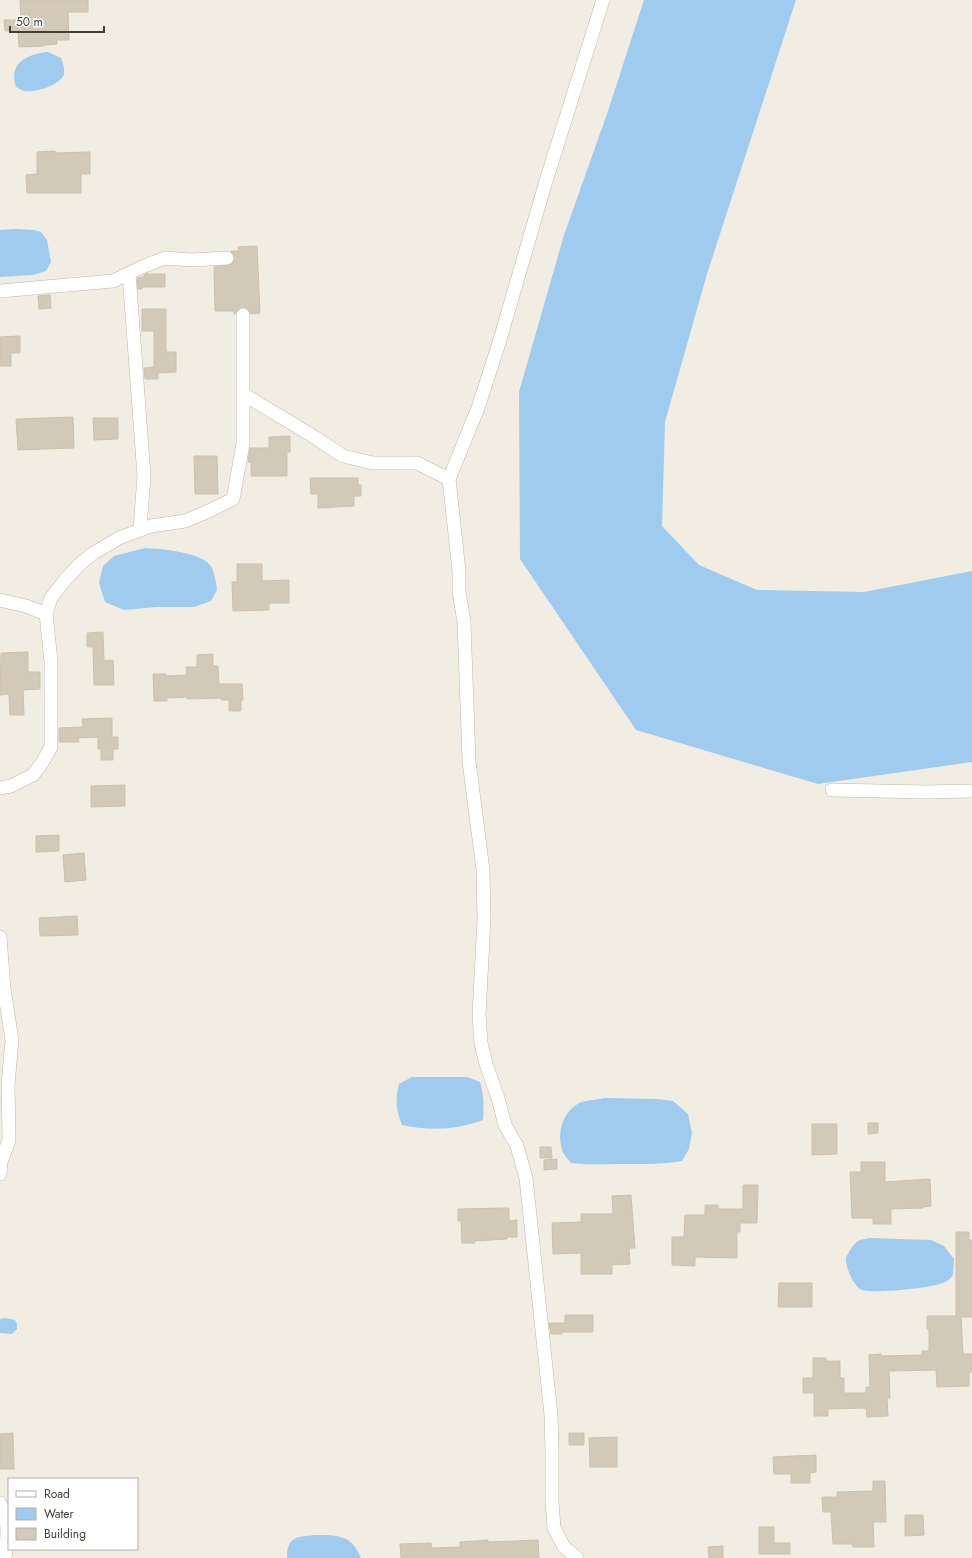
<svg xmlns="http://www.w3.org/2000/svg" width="972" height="1558" font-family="Jost,sans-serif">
	<rect width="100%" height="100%" fill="#f1ede3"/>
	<!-- water -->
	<path fill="#9fccee" d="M 644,0 L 796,0 L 707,274 L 665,422 L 662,526 L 699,565 L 757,590 L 864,592 L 972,571 L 972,762 L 818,784 L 636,730 L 520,559 L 519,392 L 564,235 L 608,111 Z
		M 48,52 L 61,58 C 63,63 65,69 64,74 C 61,85 35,93 25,91 C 22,91 19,88 16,87 C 8,63 27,54 48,52 Z
		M 16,229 L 34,230 L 41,232 L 47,240 L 51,262 L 46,271 L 33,275 L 0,277 L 0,230 Z
		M 145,548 C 161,549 205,552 212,568 C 215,575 216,583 217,590 L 211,601 L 194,607 L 156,607 L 124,610 L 105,602 L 99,583 L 103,566 L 114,556 Z
		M 412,1077 L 467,1077 L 480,1082 C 484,1095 484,1106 483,1120 C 458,1130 428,1131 402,1125 C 396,1111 395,1098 399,1084 Z
		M 604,1098 L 657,1099 L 673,1101 L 688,1114 L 692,1133 L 689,1149 L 682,1161 C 660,1165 639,1164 617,1164 C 601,1164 587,1165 571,1163 C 568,1159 563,1154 562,1150 C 557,1132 562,1113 579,1103 C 586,1100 596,1100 604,1098 Z
		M 870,1238 L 931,1240 L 944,1246 L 954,1259 L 953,1275 C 951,1277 949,1280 947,1281 C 938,1288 872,1294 862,1290 C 854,1287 845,1267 846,1258 C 848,1253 853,1244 858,1241 C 862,1239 867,1239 870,1238 Z
		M 5,1318 L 15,1320 L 17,1324 L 17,1329 L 12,1334 L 0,1333 L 0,1319 Z
		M 316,1535 C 338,1535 352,1535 361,1558 L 287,1558 C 287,1536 297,1537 316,1535 Z"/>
	<!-- building -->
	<path fill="#d2c9b9" stroke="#cdc1ac" d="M 20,0 L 88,0 L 88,12 L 68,12 L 69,40 L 57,40 L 57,44 L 44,45 L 44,46 L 19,47 L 18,31 L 5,31 L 4,20 L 21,20 Z
		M 55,151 L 55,153 L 90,152 L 90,174 L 81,174 L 81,193 L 27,193 L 26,175 L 37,174 L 37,152 Z
		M 257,246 L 260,313 L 251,314 L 247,308 L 243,307 L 239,308 L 235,314 L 234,314 L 234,311 L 215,311 L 214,267 L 232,264 L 235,258 L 231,251 L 239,251 L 238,247 Z
		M 145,274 L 165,274 L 165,287 L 142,287 L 142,289 L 138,289 L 137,278 L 143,277 Z
		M 50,295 L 51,308 L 39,309 L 38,296 Z
		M 142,309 L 166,309 L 166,352 L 176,352 L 176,372 L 158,373 L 158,379 L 145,379 L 144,368 L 154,367 L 154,331 L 142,331 Z
		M 20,336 L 20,353 L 11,353 L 11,366 L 0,366 L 0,337 Z
		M 73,417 L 74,448 L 18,450 L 16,419 Z
		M 93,418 L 118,418 L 118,439 L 94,440 Z
		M 290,436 L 290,452 L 287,452 L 287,476 L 251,476 L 251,462 L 248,462 L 250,448 L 269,448 L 269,437 Z
		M 194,456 L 217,456 L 218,494 L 195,494 Z
		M 310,478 L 358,478 L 358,485 L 361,485 L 361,496 L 354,496 L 354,506 L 318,508 L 318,494 L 311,494 Z
		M 237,564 L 262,564 L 262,581 L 289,580 L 289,603 L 269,603 L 269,610 L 233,611 L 232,582 L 237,582 Z
		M 103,632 L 104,661 L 113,660 L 114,685 L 94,685 L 93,647 L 87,647 L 87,633 Z
		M 28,652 L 28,672 L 40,672 L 40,689 L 23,690 L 24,715 L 10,715 L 9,694 L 0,695 L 1,653 Z
		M 213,654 L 213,666 L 218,666 L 219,684 L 242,684 L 243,700 L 241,700 L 241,711 L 229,711 L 229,700 L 221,700 L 221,698 L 188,699 L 187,697 L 167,698 L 167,701 L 154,701 L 153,674 L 166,674 L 166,676 L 187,675 L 186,667 L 197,667 L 197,655 Z
		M 112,718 L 112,737 L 118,737 L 118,749 L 113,749 L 113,760 L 101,760 L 101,749 L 98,749 L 98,737 L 78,738 L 79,742 L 59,742 L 59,728 L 83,727 L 82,719 Z
		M 125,785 L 125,806 L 91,807 L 91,786 Z
		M 59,835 L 59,851 L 36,852 L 36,836 Z
		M 84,853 L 86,880 L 65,882 L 63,855 Z
		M 77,916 L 78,935 L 40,936 L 39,918 Z
		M 868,1123 L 878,1123 L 878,1133 L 868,1134 Z
		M 812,1124 L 837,1124 L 837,1154 L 812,1155 Z
		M 540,1147 L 551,1147 L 552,1158 L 540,1158 Z
		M 557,1159 L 557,1169 L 544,1170 L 544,1160 Z
		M 861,1162 L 885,1162 L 885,1182 L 930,1179 L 931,1206 L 923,1207 L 923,1208 L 891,1209 L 891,1224 L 873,1224 L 873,1218 L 852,1218 L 850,1172 L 861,1172 Z
		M 743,1185 L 758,1185 L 757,1223 L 740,1223 L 740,1232 L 737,1232 L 737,1258 L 695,1257 L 695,1266 L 672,1265 L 672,1237 L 684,1237 L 685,1215 L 705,1215 L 705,1205 L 718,1205 L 718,1209 L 743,1209 Z
		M 631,1195 L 635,1248 L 629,1248 L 630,1264 L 612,1265 L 612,1274 L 581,1274 L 581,1253 L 553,1254 L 552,1223 L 581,1222 L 581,1214 L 611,1214 L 613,1213 L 612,1196 Z
		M 509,1208 L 509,1221 L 517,1220 L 517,1237 L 507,1237 L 507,1239 L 474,1241 L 475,1243 L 462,1243 L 461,1221 L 458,1221 L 458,1209 Z
		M 956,1232 L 969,1232 L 969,1240 L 972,1240 L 972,1317 L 961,1317 L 963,1354 L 972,1354 L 972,1372 L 969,1372 L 969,1386 L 937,1387 L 936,1370 L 889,1371 L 890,1398 L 887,1398 L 888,1416 L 867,1417 L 866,1408 L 828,1409 L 828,1416 L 814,1416 L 814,1393 L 803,1393 L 803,1378 L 813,1378 L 813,1358 L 826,1358 L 826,1361 L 840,1361 L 840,1378 L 844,1378 L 844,1393 L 866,1393 L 866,1387 L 870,1387 L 869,1355 L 881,1354 L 881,1356 L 922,1355 L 922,1351 L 929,1351 L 929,1329 L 927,1329 L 927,1316 L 956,1316 Z
		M 779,1283 L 812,1283 L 812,1307 L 778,1307 Z
		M 565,1315 L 593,1315 L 593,1332 L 562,1332 L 562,1334 L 551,1334 L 549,1323 L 565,1323 Z
		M 13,1433 L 14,1469 L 0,1469 L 0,1434 Z
		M 569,1433 L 584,1433 L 584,1445 L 569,1445 Z
		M 617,1437 L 617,1467 L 590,1467 L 589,1438 Z
		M 816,1455 L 816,1472 L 810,1473 L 810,1483 L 791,1483 L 791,1474 L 774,1474 L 773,1457 Z
		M 873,1481 L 885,1481 L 886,1522 L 873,1522 L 874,1547 L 853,1547 L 852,1544 L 833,1544 L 831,1512 L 823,1512 L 822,1497 L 837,1497 L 837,1492 L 873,1491 Z
		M 905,1515 L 923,1515 L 924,1535 L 905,1536 Z
		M 759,1527 L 774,1527 L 774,1543 L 790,1543 L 790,1554 L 759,1554 Z
		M 488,1540 L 488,1542 L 538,1540 L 539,1558 L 401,1558 L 400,1544 L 431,1543 L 432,1548 L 460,1547 L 460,1542 Z
		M 723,1546 L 723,1558 L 709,1558 L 708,1547 Z"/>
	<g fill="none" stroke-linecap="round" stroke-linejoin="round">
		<defs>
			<path id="street" d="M 129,274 L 144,476 L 140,529
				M 0,291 L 113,281 L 142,267 L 165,258 L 192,260 L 227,258
				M 243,394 L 316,438 L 343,456 L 373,463 L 417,463 L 449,479 L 459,571 L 459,592 L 464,622 L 469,761 L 483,870 L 484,919 L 479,1015 L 481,1043 L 486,1064 L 498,1098 L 505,1125 L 517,1146 L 526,1178 L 551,1415 L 552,1451 L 552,1502 L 554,1528 L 564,1547 L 577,1558
				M 449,479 L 478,408 L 499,343 L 546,181 L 603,0
				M 0,600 L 26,606 L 46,614
				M 0,788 L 11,786 L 33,775 L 42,763 L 51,747 L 51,661 L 46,614 L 51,598 L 65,580 L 79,565 L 92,554 L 119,538 L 151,526 L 185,521 L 209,511 L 233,499 L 243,444 L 243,315
				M 832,790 L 925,792 L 972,791
				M 0,937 L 4,989 L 12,1040 L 8,1085 L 9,1140 L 1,1162 L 0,1174
				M 0,1503 C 10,1524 7,1536 5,1558"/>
		</defs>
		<!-- street casing -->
		<use href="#street" stroke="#bfb8a9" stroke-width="14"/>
		<!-- street -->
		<use href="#street" stroke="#fff" stroke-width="13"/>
	</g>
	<!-- legend -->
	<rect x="8" y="1478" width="130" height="72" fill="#ffffff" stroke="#b4b1ad"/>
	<rect x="16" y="1491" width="20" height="6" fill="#ffffff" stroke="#b4b1ad"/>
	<text x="44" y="1498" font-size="12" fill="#433d33">Road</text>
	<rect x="16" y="1508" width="20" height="12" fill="#9fccee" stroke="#b4b1ad"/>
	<text x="44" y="1518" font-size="12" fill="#433d33">Water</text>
	<rect x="16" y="1528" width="20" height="12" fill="#d2c9b9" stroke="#b4b1ad"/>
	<text x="44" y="1538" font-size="12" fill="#433d33">Building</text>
	<!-- scale -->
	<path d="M10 26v6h94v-6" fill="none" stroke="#433d33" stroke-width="2"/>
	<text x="16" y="26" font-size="12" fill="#433d33" stroke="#ffffff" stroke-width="3" paint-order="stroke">50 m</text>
</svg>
